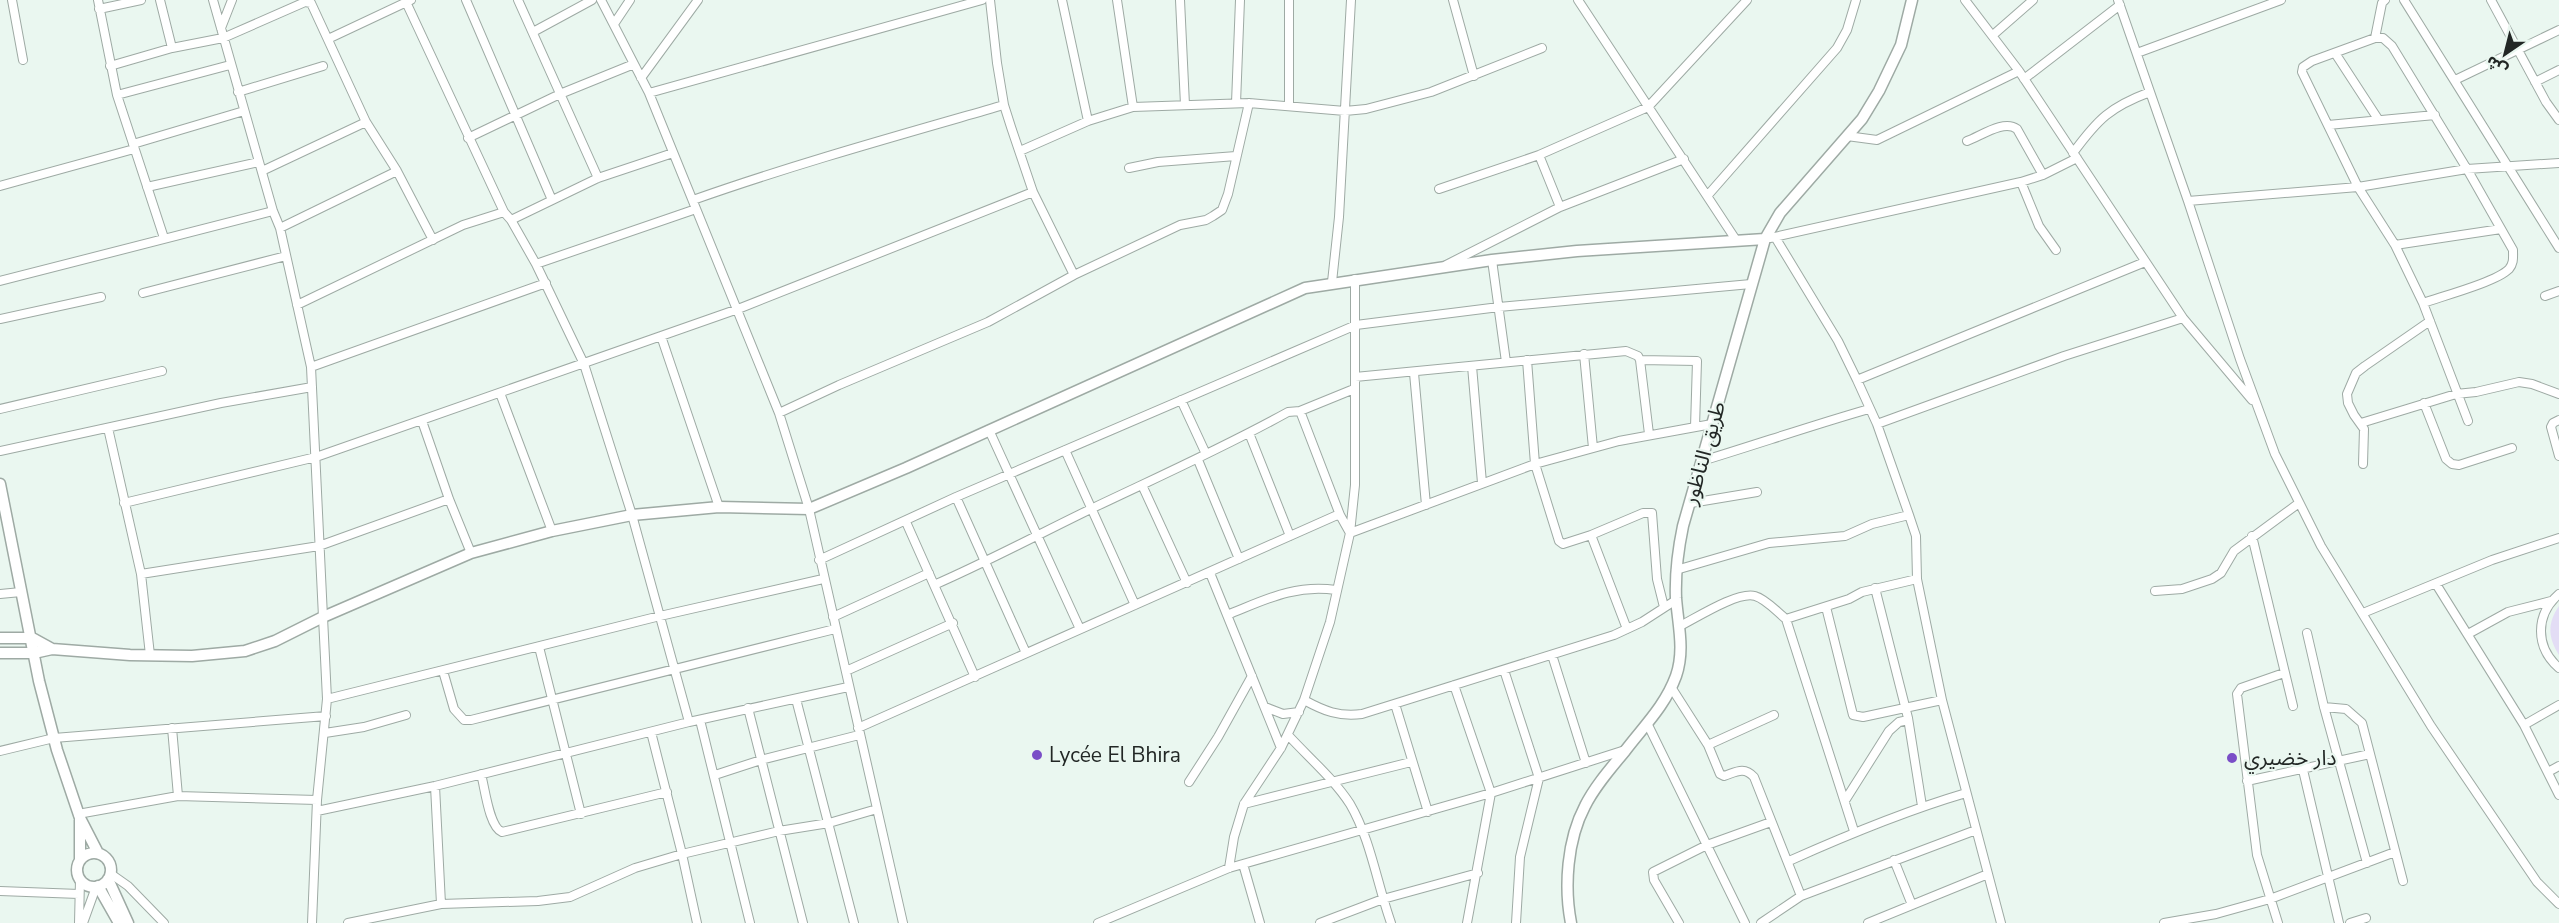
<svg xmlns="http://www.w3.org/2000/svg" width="2559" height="923" font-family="'Nunito Sans','Noto Sans Arabic',sans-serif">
	<rect width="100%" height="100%" fill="#eaf7f0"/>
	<!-- green -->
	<path fill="#e3ddf5" d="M 2559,606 L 2559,655 C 2548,638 2547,623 2559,606 Z"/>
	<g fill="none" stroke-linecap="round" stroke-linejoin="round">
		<defs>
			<path id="minor" d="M 12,0 L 23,60
				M 98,0 L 117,95 L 164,238
				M 160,0 L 172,48
				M 213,0 L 273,211 L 280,228 L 311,367 L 323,617 L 327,699 L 317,800 L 312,923
				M 466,0 L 552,200
				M 518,0 L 598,178
				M 601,0 L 649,93 L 779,413 L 809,509 L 903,923
				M 990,0 L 997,63 L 1004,105 L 1011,127 L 1033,192 L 1074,275
				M 1062,0 L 1088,121
				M 1117,0 L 1133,107
				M 1180,0 L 1185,105
				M 1453,0 L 1474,76
				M 1578,0 L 1736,240
				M 1965,0 L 2019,71 L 2183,318 L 2252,400
				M 2118,0 L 2188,201 L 2240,359 L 2275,454 L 2321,546 L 2431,726 L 2537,882 L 2559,904
				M 2404,0 L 2559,248
				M 2491,0 L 2546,102 L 2559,120
				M 406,2 L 504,212 L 511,220 L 536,264 L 584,364 L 632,515 L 689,722
				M 99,9 L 141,0
				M 614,24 L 630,0
				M 221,28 L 232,0
				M 533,32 L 592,0
				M 1993,35 L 2033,0
				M 2375,38 L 2382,3 L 2385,0
				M 328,39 L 411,0
				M 2137,53 L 2281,0
				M 2335,53 L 2378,119
				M 110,66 L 172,48 L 223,38 L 305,2 L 311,3 L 366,122 L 397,171 L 433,240
				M 641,78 L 698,0
				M 2024,79 L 2120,5
				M 2455,80 L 2559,30
				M 2535,82 L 2559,70
				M 238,92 L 323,66
				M 649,93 L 982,0
				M 117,95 L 230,65
				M 1236,103 L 1240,0
				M 1289,105 L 1289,0
				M 2328,125 L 2435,115
				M 1847,136 L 1877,140 L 2019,71
				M 468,138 L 560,94 L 634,64
				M 1967,141 C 1981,136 2004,119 2017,129 L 2043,175
				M 133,144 L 244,111
				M 1020,151 L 1088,121 L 1133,107 L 1249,103 L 1345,111 L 1366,109 L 1431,92 L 1542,48
				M 2073,153 C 2098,119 2110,107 2150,92
				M 1539,155 L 1560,207
				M 1129,168 L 1158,162 L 1236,156
				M 262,171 L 366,122
				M 2021,182 L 2039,226 L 2056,250
				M 0,186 L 134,149
				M 147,187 L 259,162
				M 1439,189 L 1539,155 L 1648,107 L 1747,0
				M 1708,195 L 1837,48 L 1847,30 L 1856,0
				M 693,200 C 795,164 900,135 1004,105
				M 2188,201 L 2358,187 L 2467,169 L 2559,163
				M 511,220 L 598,178 L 673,153
				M 280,228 L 397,171
				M 1775,237 L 1838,341 L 1857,380 L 1877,424 L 1909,515 L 1916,536 L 1917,579 L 1942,700 L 2001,923
				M 1770,238 L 2021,182 L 2043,175 L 2077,158
				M 2395,245 L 2501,229
				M 1492,260 L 1506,362
				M 536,264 L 696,209
				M 1446,265 L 1560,207 L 1684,159
				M 0,281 L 273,211
				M 1332,282 L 1339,217 L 1351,0
				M 143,293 L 286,256
				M 2545,296 L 2559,291
				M 2423,303 C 2443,296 2496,282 2509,269 C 2514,263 2513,258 2513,250 L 2467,169 L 2392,46 L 2383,38 L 2375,38 L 2312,61 L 2303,67 L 2302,72 L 2358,187 L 2395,245 L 2423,303 L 2468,421
				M 297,305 L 463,225 L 504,212
				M 0,319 L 101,297
				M 661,336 L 719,507
				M 1584,354 L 1593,448
				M 1527,360 L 1535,464 L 1559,541 L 1563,544 L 1591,535 L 1627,629
				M 1640,360 L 1697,361 L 1695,427
				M 1472,366 L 1482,483
				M 311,367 L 546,283
				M 1414,373 L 1426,505
				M 1355,377 L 1626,351 L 1638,356 L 1640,360 L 1649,434
				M 1857,380 L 2145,262
				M 500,393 L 552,531
				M 1181,400 L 1206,454
				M 2424,403 L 2446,459 L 2452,464 L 2459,465 L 2512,448
				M 0,409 L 162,371
				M 1300,411 L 1340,515
				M 779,413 L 839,385 L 988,322 L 1074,275 L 1180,225 L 1206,220 L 1213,216 L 1222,210 L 1228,194 L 1249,103
				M 2559,420 L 2553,423 L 2551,427 L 2559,456
				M 422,421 L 449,499 L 471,553
				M 2361,423 L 2456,394 L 2476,392 L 2519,382 L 2532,384 L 2559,394
				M 1877,424 L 2064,356 L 2183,318
				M 108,428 L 141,574 L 150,655
				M 989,430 L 1080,629
				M 1249,433 L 1290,536
				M 1065,450 L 1135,605
				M 0,451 L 221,403 L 312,387
				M 1198,460 L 1239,559
				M 1702,461 C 1758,444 1813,425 1869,409
				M 2363,464 L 2364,429 L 2354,415 L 2348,403 L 2347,394 L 2356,373 L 2365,366 L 2430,321
				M 1142,485 L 1187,583
				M 956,497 L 1026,653
				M 124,503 L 316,457 L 738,309 L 1033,192
				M 1691,503 L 1757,492
				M 906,522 L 975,677
				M 1591,535 L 1643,513 L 1652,513 L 1657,579 L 1664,607
				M 2252,536 L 2293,706
				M 819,560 L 956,497 L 1356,325 L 1499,307 L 1751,284
				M 1676,570 L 1769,543 L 1845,536 L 1872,524 L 1909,515
				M 1210,573 L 1281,748
				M 141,574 L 319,546 L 449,499
				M 2436,584 L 2524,725 L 2559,795
				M 934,585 C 989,561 1041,533 1095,507 C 1160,476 1225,447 1288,412 L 1300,411 L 1354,389
				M 1875,588 L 1908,718 L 1922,806
				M 2155,591 L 2182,589 L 2212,579 L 2221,573 L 2234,551 L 2299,503
				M 0,594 L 21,592
				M 2559,594 C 2535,615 2535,647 2559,668
				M 1826,607 L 1853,715 L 1863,717 L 1942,700
				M 2363,613 L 2492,560 L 2559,538
				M 1227,615 C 1265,600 1294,584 1336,590
				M 833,617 L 929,573
				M 1786,619 L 1849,599 L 1862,592 L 1917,579
				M 1680,626 C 1696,618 1738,591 1755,596 C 1766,599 1777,612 1786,619 L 1854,831
				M 2307,633 L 2324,707 L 2367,863
				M 2468,634 L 2508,612 L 2551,601
				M 539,647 L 581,814
				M 1552,655 L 1586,763
				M 1504,670 L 1539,778 L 1520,857 L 1516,923
				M 443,671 L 454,709 L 464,720 L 471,720 L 835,629
				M 846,671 L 953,623
				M 1454,685 L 1491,793 L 1467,923
				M 1671,687 L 1708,745 L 1720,774 L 1724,776 C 1736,772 1744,766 1754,777 L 1801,896
				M 327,699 L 660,616 L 823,579
				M 796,699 L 854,923
				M 1304,700 C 1324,711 1339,717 1362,714 L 1614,635 L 1642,622 L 1676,600
				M 1395,704 L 1428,812
				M 1265,707 L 1283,714 L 1299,712
				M 2324,707 L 2346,709 L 2362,723 L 2403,881
				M 748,708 L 803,923
				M 700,720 L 750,923
				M 1648,725 L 1745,923
				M 2524,725 L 2559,705
				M 172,728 L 178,796
				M 858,728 L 1335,516 L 1340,515 L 1350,533 L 1535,464 L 1619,441 L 1712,424
				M 651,732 L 682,854 L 697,923
				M 325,733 L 364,727 L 406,715
				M 1288,735 C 1308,757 1334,779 1350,804 C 1371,840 1377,884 1391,923
				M 1708,745 L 1774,715
				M 0,751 L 54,738 L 326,716
				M 2303,770 L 2339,923
				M 2548,772 L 2559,766
				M 481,774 C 485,788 489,827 502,832 L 667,792
				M 715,775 L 761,760 L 859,735
				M 2247,781 L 2370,754
				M 1189,782 L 1218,737 L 1252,676
				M 435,786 L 441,904
				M 1846,799 L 1889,731 L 1899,722 L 1908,720
				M 1244,804 L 1411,762
				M 317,811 L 435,786 L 689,722 L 848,687
				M 78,814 L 178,796 L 317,800
				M 1894,860 L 1912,905
				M 1789,861 C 1847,835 1905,811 1966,793
				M 1243,864 L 1260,923
				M 1229,868 L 1234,837 L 1244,804 L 1281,748 L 1304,700 L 1330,622 L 1350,533 L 1355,485 L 1355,279
				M 111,874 L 128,886 L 164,923
				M 0,891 L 79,894
				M 79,923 L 80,880
				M 83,923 L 96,887
				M 348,923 L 441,904 L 538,901 L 570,897 L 635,868 L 682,854 L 779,831 L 829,823 L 877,809
				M 1098,923 L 1229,868 L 1491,793 L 1625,750
				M 1320,923 L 1383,899 L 1478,873
				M 1679,923 L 1654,880 L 1653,872 L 1707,845 L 1771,822
				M 1761,923 L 1801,896 L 1976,830
				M 1868,923 L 1988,874
				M 2164,923 L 2216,914 L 2270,899 L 2395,852
				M 2278,923 L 2257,855 L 2237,694 L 2241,688 L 2284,673
				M 2350,923 L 2366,918"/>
			<path id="tertiary" d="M 0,484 L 39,681 L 57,750 L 80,818 L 98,853
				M 0,638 L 32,638 L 52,649
				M 0,653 L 34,653 L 52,649 L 130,655 L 192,656 L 245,651 L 275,641 L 323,617 L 471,553 L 552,531 L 632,515 L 719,507 L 809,509 L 906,468 L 1305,288 L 1492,260 L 1577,251 L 1765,239
				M 80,818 L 80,859
				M77 870a17 17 0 1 1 34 0a17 17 0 1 1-34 0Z
				M 108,879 L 128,923
				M 98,886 L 119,923
				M 1571,923 C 1564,887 1567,840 1585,806 C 1595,786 1611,768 1625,751 C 1644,726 1665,706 1676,676 C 1685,650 1678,625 1676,598 C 1675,573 1678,550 1683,526 L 1765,239 L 1780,213 L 1862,119 L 1879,91 L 1901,45 L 1912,0"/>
		</defs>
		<!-- minor casing -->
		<use href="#minor" stroke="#9eaaa4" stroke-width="10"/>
		<!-- tertiary casing -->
		<use href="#tertiary" stroke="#9eaaa4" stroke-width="13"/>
		<!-- minor -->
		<use href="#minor" stroke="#fff" stroke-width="8"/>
		<!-- tertiary -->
		<use href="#tertiary" stroke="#fff" stroke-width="10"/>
	</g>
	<!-- markers -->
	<g fill="#7a4ec7" stroke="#eaf7f0" stroke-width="2">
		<circle cx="1037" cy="755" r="6"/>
		<circle cx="2232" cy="758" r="6"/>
	</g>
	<g text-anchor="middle" stroke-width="4.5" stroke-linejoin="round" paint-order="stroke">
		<!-- street labels -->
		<g font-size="21" fill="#222725" stroke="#eaf7f0">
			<text transform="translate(1704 453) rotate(-74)" y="7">طريق الناظور</text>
		</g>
		<!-- poi labels -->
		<g font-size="21" fill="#222725" stroke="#eaf7f0" text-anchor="start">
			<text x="1049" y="762">Lycée El Bhira</text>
			<text x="2244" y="765">دار خضيري</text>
		</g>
	</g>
	<!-- north arrow -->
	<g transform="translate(2505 54) rotate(215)" stroke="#eaf7f0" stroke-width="4.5" paint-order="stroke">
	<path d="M0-4.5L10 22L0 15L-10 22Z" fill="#222725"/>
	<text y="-9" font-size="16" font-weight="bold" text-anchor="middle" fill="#222725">ش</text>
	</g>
</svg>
